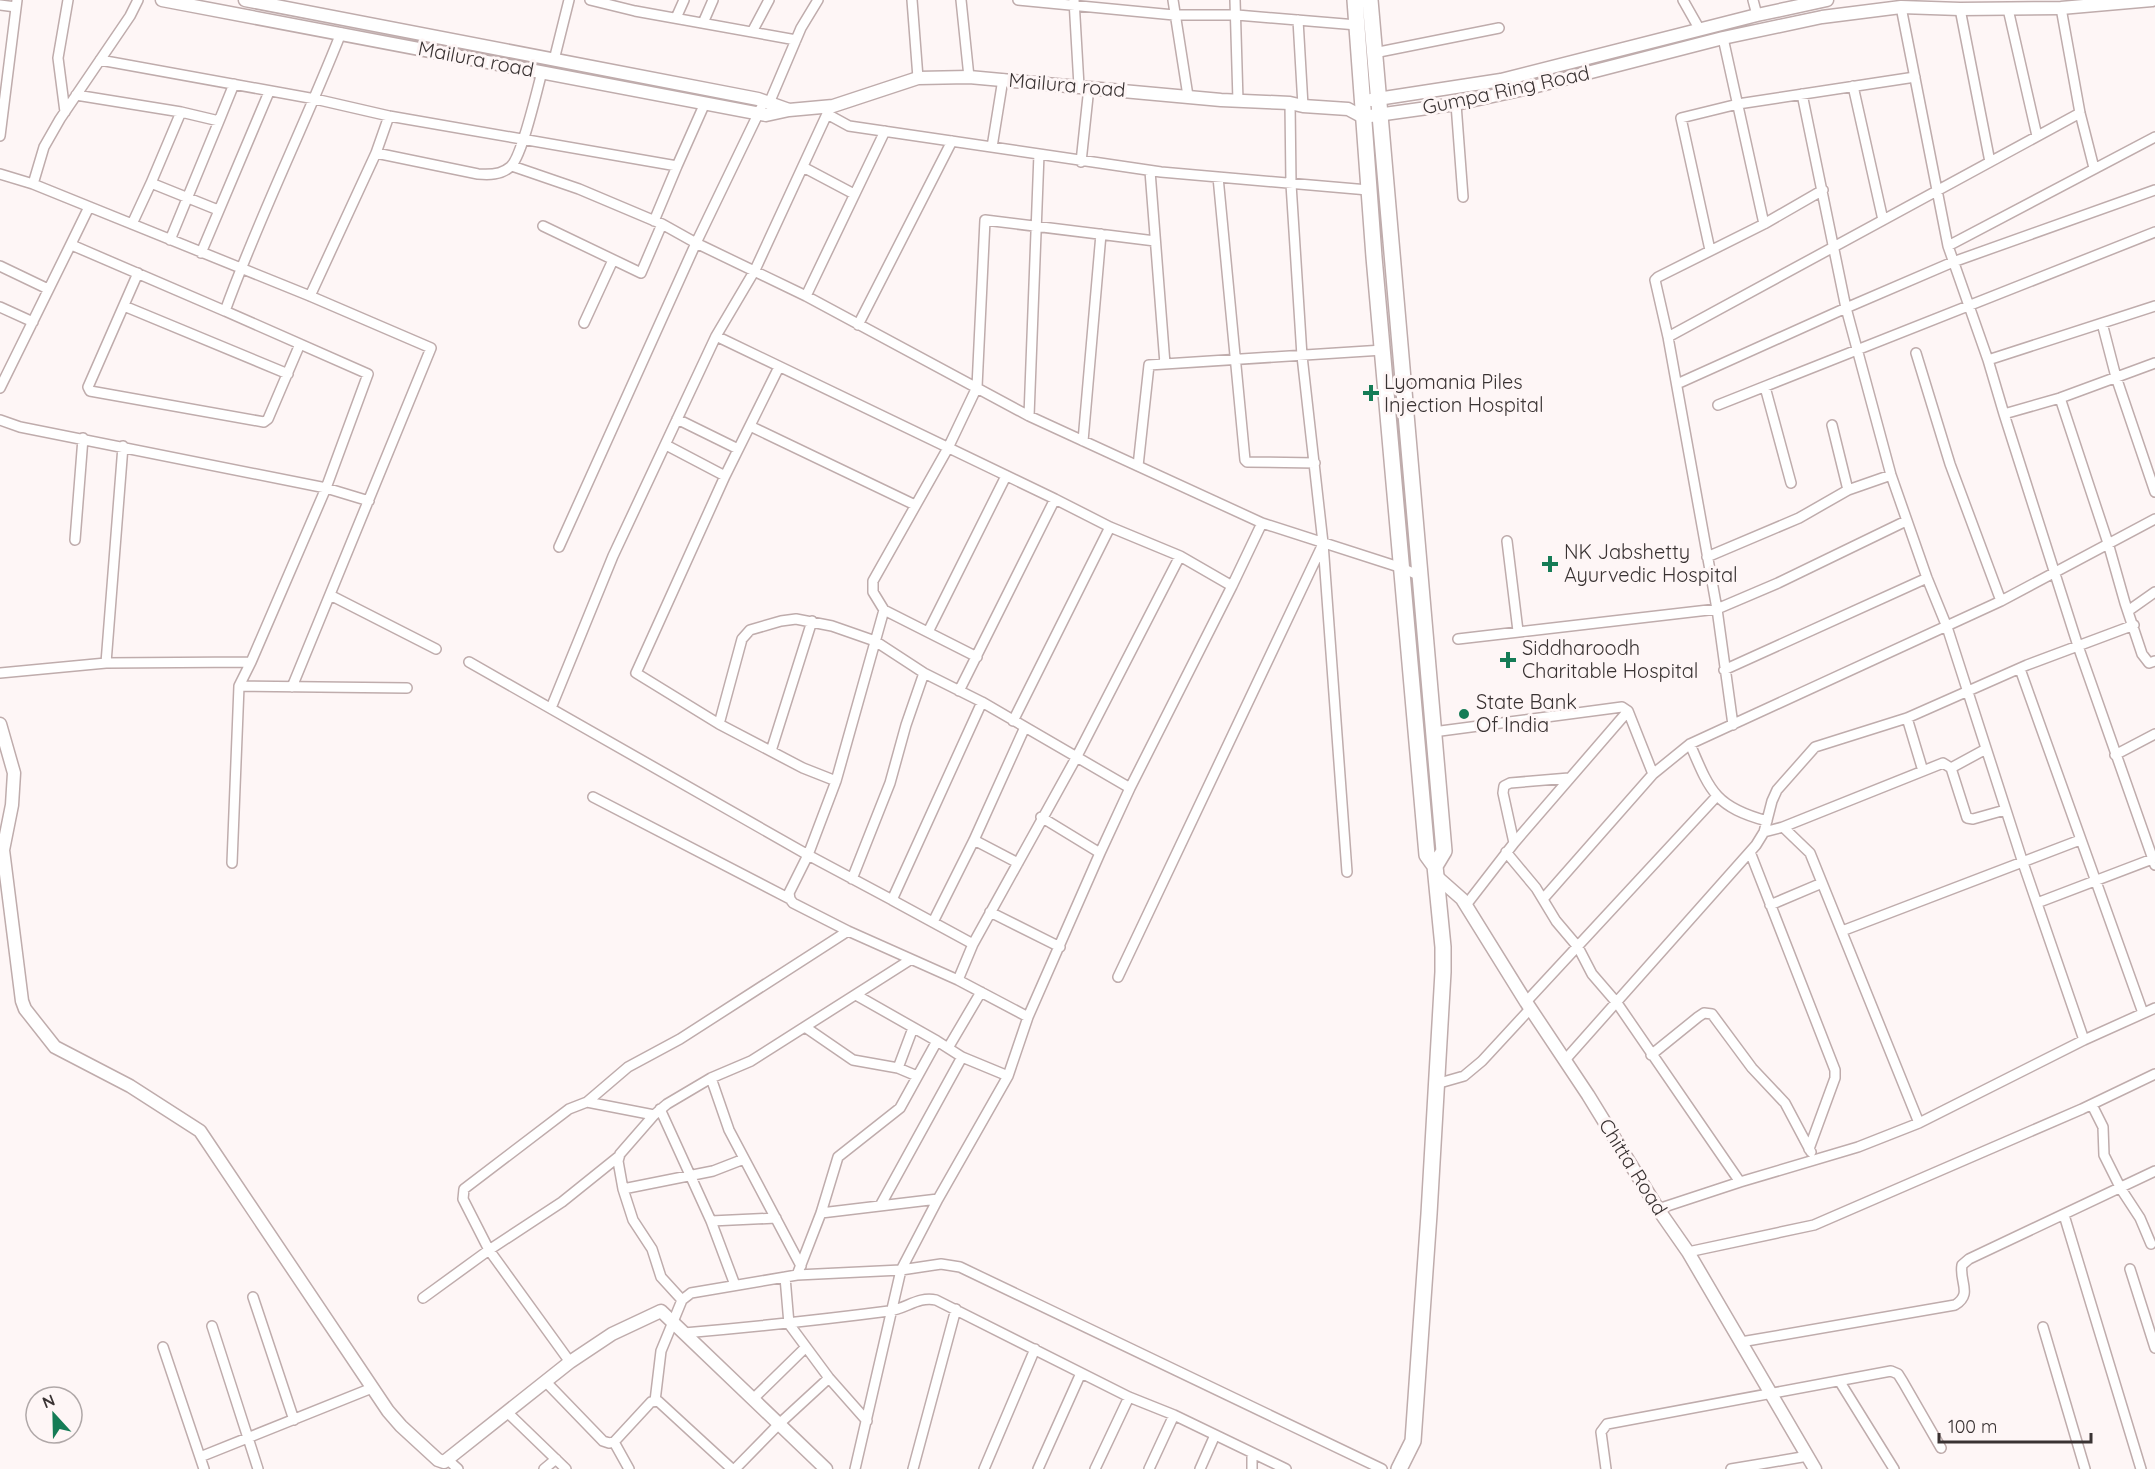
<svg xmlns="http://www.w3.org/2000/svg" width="2155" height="1469" font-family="Quicksand,sans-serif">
	<rect width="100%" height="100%" fill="#fef6f6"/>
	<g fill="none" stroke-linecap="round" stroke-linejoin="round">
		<defs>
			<path id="minor" d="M 590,0 L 635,11 L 796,40
				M 912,0 L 918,78
				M 961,0 L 969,77
				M 1018,0 L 1174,15 L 1237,15 L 1357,25
				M 1074,0 L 1079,86
				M 1173,0 L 1188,96
				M 1235,0 L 1238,101
				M 1683,0 L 1700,30
				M 1753,0 L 1757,15
				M 0,5 L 16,7
				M 1901,7 L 1948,246 L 1988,360 L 2004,414 L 2078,646 L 2155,865
				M 2061,8 L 2080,113 L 2094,168
				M 1960,9 L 1990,162
				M 2008,9 L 2037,136
				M 676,18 L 684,0
				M 1298,20 L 1303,106
				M 703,23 L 713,0
				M 752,32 L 769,0
				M 1723,38 L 1764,224
				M 1374,53 L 1499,28
				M 100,60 L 315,99 L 389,116 L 677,166 L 705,103
				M 554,60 L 569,0
				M 1853,86 L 1883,220
				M 1802,94 L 1846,308 L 1891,475 L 1927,578 L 1947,627 L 2023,863 L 2084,1040
				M 76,95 L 181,112 L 219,121 L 234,84
				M 770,101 L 801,28 L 818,0
				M 1290,103 L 1291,184 L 1302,356 L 1323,543 L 1347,872
				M 1456,104 L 1463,197
				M 828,109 L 827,114 L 849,126 L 1161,172 L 1368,190
				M 65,112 L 58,58 L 68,0
				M 181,112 L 151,183 L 218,210
				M 0,136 L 17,0
				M 992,147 L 1003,79
				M 376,153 L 478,174 C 489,175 501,175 510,167 C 522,158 537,89 542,72
				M 1081,162 L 1089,87
				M 512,166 L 579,189 L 662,224 L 696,243 L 806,296 L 1029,416 L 1262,523 L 1402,568 L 1420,576
				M 803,167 L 854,194
				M 1150,171 L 1165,364
				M 0,174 L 33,184 L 44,147 L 60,119 L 130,16 L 138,0
				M 1218,177 L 1245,460 L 1247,462 L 1315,463
				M 33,184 L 310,296 L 431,348 L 292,687
				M 654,221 L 677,166
				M 132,224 L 151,183
				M 543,226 L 641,273 L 662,224
				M 170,240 L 219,121
				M 70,246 L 89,207
				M 1948,246 L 2155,137
				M 1710,250 L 1681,118 L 1738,104 L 1915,77
				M 201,253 L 269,92
				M 0,266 L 48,289
				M 138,273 L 88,387 L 90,391 L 264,422 L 268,419 L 300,344
				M 310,296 L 376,153 L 389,116
				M 806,296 L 885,131
				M 124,306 L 288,374
				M 0,307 L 33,322
				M 584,323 L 613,260
				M 2102,323 L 2116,377 L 2155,492
				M 858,325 L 952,141
				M 716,336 L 1055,499 L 1110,527 L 1180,556 L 1232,586 L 1262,523
				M 1668,337 L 2080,113
				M 1916,353 L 1950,464 L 2001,601
				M 1988,360 L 2155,306
				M 779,367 L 725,476 L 636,673 L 719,724 L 803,768 L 836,781
				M 1677,384 L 1846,308 L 1953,262 L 2155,190
				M 1765,387 L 1791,483
				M 0,388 L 70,246 L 74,246 L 225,311
				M 2060,398 L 2108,543 L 2125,603 L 2142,654 L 2149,663 L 2155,661
				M 1718,405 L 2155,232
				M 2004,414 L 2060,398 L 2155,363
				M 1029,416 L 1039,154
				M 677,419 L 738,449
				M 0,420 L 20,427 L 326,488 L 369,501
				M 1832,425 L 1848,490
				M 750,426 L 915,505
				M 1083,441 L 1101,234
				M 666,445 L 725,476
				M 1138,466 L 1149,365 L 1383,350
				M 75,540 L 83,438
				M 1507,541 L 1518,631
				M 559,547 L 696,243 L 761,108
				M 1707,557 L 1799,518 L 1848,490 L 1891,475
				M 330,595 L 436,649
				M 884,610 L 873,592 L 873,581 L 948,448 L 977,387 L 985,220 L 1155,241
				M 2128,611 L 2155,592
				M 928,632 L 1006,476
				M 1458,639 L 1717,609 L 1778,583 L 1906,521
				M 977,657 L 884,610 L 836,781 L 808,855 L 789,893 L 790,899 L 793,903 L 848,931 L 958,980 L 1028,1017
				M 251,662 L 326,488 L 368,374 L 225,311 C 259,217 304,127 341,33
				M 469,662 L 808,855 L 896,902
				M 106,663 L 251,662 L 239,686 L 232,863
				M 2020,669 L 2143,1013
				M 1724,670 L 1927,578
				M 0,673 L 106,663 L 123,446
				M 239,686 L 407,688
				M 959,691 L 1055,499
				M 551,708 L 613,556 L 716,336 L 755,270 L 827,114
				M 1907,718 L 1923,771
				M 1013,721 L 1110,527
				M 719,724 L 742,639 L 750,630 L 781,621 L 796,619 L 832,626 L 875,641 L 924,673 L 982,702 L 1130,788
				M 1733,725 L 1717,609 L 1668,337 L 1655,280 L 1658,277 L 1764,224 L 1823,190
				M 1433,732 L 1622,707 L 1628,711 L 1653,774
				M 1690,744 C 1710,791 1715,807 1767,821
				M 771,751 L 812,621
				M 2115,755 L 2155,734
				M 1951,768 L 1986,749
				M 593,797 L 790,899
				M 1041,817 L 1100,853
				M 1783,827 L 1810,853 L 1919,1123
				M 1764,832 L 1783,827 L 1943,763 L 1951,768 L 1967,818 L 1973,819 L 2005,810
				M 974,840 L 1018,863
				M 1514,843 L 1503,793 L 1504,786 L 1510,783 L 1569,778
				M 1506,852 L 1536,888 L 1556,921 L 1578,947 L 1592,974 L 1617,1003 L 1740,1182
				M 1750,852 L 1835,1070 L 1835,1078 L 1809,1149
				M 852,879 L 890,783 L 906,725 L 924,673
				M 1543,899 L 1653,774 L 1690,744 L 2001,601 L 2155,519
				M 2037,903 L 2155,858
				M 1466,905 L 1514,843 L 1628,711
				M 1770,905 L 1822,883
				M 990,912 L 1060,947
				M 933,922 L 974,840 L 1025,727
				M 1842,931 L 2080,840
				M 973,944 L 892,900 L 982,702
				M 1118,977 L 1322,546
				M 958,980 L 973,944 L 1076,758 L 1180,556
				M 856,995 L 937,1041
				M 1526,1002 L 1716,797
				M 805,1027 L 853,1060 L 898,1068 L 917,1076
				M 948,1048 L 981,992
				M 1651,1055 L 1698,1017 L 1704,1013 L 1712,1014 L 1752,1068 L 1785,1103 L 1811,1152
				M 1565,1060 L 1756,845 L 1764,832 L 1772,801 L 1777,790 L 1815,747 L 1907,718 L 2027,665 L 2134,625
				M 898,1068 L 913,1028
				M 711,1078 L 729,1130 L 801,1266
				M 1436,1084 L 1464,1076 L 1482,1061 L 1530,1009
				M 587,1102 L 654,1115
				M 2092,1105 L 2103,1127 L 2104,1155 L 2121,1189 L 2140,1218 L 2151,1244
				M 660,1109 L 711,1221 L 735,1285
				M 623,1189 L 713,1171 L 744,1159
				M 880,1206 L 962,1057
				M 1658,1209 L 1740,1182 L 1858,1147 L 1919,1123 L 2084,1040 L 2155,1008
				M 821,1213 L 938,1199
				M 2064,1215 L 2141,1469
				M 711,1221 L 776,1218
				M 1688,1252 L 1814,1225 L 2082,1109 L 2155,1074
				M 2130,1269 L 2155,1348
				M 797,1275 L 821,1213 L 838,1157 L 900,1108 L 937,1041 L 962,1057 L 1008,1076
				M 785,1277 L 789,1324 L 829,1378 L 867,1421
				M 253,1297 L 294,1420
				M 423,1298 L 489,1250 L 562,1202 L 618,1157
				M 682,1300 L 661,1277 L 652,1249 L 633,1220 L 623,1189 L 618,1161 L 620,1154 L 654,1115 L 667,1104 L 711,1078 L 751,1061 L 910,960
				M 212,1326 L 258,1469
				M 2043,1327 L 2085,1469
				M 684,1333 C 752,1327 820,1320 889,1311 C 906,1309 918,1296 936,1300 L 1129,1397 L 1174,1415 L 1286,1469
				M 1741,1342 L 1955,1305 C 1973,1294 1959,1282 1962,1265 L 1969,1259 L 2155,1171
				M 163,1347 L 204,1469
				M 570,1362 L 489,1250 L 463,1199 L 464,1189 L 569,1109 L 587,1102 L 628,1067 L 680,1039 L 848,931
				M 545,1381 L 603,1441 L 609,1443 L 614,1442 L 651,1402 L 658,1401 L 732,1469
				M 1840,1382 L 1894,1469
				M 753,1399 L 805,1348
				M 655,1401 L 661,1351 L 682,1300 L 691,1293 L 797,1275 L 901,1270 L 941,1264 L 960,1267 L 1382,1469
				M 507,1412 L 566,1469
				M 614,1442 L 629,1469
				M 1252,1453 L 1252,1469
				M 200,1457 L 372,1388
				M 448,1460 L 458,1469
				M 544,1469 L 556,1459
				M 735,1469 L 779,1424 L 829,1378
				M 855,1469 L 901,1270 L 938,1199 L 1008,1076 L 1028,1017 L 1100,853 L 1130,788 L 1232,586
				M 913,1469 L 956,1309
				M 984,1469 L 1035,1349
				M 1038,1469 L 1081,1373
				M 1095,1469 L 1129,1397
				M 1149,1469 L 1174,1415
				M 1200,1469 L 1215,1435
				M 1606,1469 L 1601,1432 L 1607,1424 L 1891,1371 L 1898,1374 L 1903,1382 L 1941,1448
				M 1731,1469 L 1808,1456"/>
			<path id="tertiary" d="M 162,0 L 766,115 L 789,110 L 833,106 L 918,78 L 969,77 L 1221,100 L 1290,103 L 1303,106 L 1348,109 L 1363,117 L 1456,104 L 1529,88 L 1723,38 L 1822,17 L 1901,7 L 1960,9 L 2061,8 L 2152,0
				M 245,0 L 758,99 L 789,110
				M 1371,100 L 1501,80 L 1757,15 L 1827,0
				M 0,724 L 14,773 L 12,805 L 3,850 L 22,1001 L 25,1009 L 55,1047 L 130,1086 L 200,1131 L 388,1411 L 401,1426 L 438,1460 L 444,1462 L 570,1362 L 612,1334 L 661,1311 L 826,1469
				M 1436,876 L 1462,899 L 1526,1002 L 1588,1095 L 1658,1209 L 1688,1252 L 1815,1469"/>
			<path id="primary" d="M 1355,0 L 1374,257 L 1427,855 L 1435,866 L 1443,947 L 1443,972 L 1429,1214 L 1413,1441 L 1399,1469
				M 1370,0 L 1444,851 L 1435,866"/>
		</defs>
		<!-- minor casing -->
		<use href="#minor" stroke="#bfacac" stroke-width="12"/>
		<!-- tertiary casing -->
		<use href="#tertiary" stroke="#bfacac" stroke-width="15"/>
		<!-- primary casing -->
		<use href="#primary" stroke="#bfacac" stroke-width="18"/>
		<!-- minor -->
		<use href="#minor" stroke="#fff" stroke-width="9"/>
		<!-- tertiary -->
		<use href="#tertiary" stroke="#fff" stroke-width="12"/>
		<!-- primary -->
		<use href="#primary" stroke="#fff" stroke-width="15"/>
	</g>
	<!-- markers -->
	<g fill="#157c56" stroke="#fef6f6" stroke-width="2">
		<path d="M1368 384h6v6h6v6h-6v6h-6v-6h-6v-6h6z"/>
		<path d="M1547 555h6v6h6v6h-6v6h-6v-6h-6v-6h6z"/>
		<path d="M1505 651h6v6h6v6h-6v6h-6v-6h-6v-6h6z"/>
		<circle cx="1464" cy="714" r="6"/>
	</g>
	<g text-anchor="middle" stroke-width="6" stroke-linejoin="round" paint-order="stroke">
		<!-- street labels -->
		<g font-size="20" fill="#3a3333" stroke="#fef6f6">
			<text transform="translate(476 59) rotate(11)" y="7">Mailura road</text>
			<text transform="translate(1067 85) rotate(5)" y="7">Mailura road</text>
			<text transform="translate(1506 90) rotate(-12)" y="7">Gumpa Ring Road</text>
			<text transform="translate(1633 1167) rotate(58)" y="7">Chitta Road</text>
		</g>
		<!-- poi labels -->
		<g font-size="20" fill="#3a3333" stroke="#fef6f6" text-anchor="start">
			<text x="1384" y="389">Lyomania Piles<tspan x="1384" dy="23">Injection Hospital</tspan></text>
			<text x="1564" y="559">NK Jabshetty<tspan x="1564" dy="23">Ayurvedic Hospital</tspan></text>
			<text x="1522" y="655">Siddharoodh<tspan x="1522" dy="23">Charitable Hospital</tspan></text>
			<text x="1476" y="709">State Bank<tspan x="1476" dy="23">Of India</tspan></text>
		</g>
	</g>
	<!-- north arrow -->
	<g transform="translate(54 1415) rotate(338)"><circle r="28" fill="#fef6f6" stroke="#b0a8a8" stroke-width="1.5"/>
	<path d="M0-4.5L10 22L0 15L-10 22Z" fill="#157c56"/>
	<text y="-9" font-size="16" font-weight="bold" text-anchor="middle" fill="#3a3333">N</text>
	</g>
	<!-- scale -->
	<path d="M1939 1433v9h152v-9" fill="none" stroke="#3a3333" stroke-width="3"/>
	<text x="1948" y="1433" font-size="18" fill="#3a3333" stroke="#fef6f6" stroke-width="4.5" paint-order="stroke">100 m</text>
</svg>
